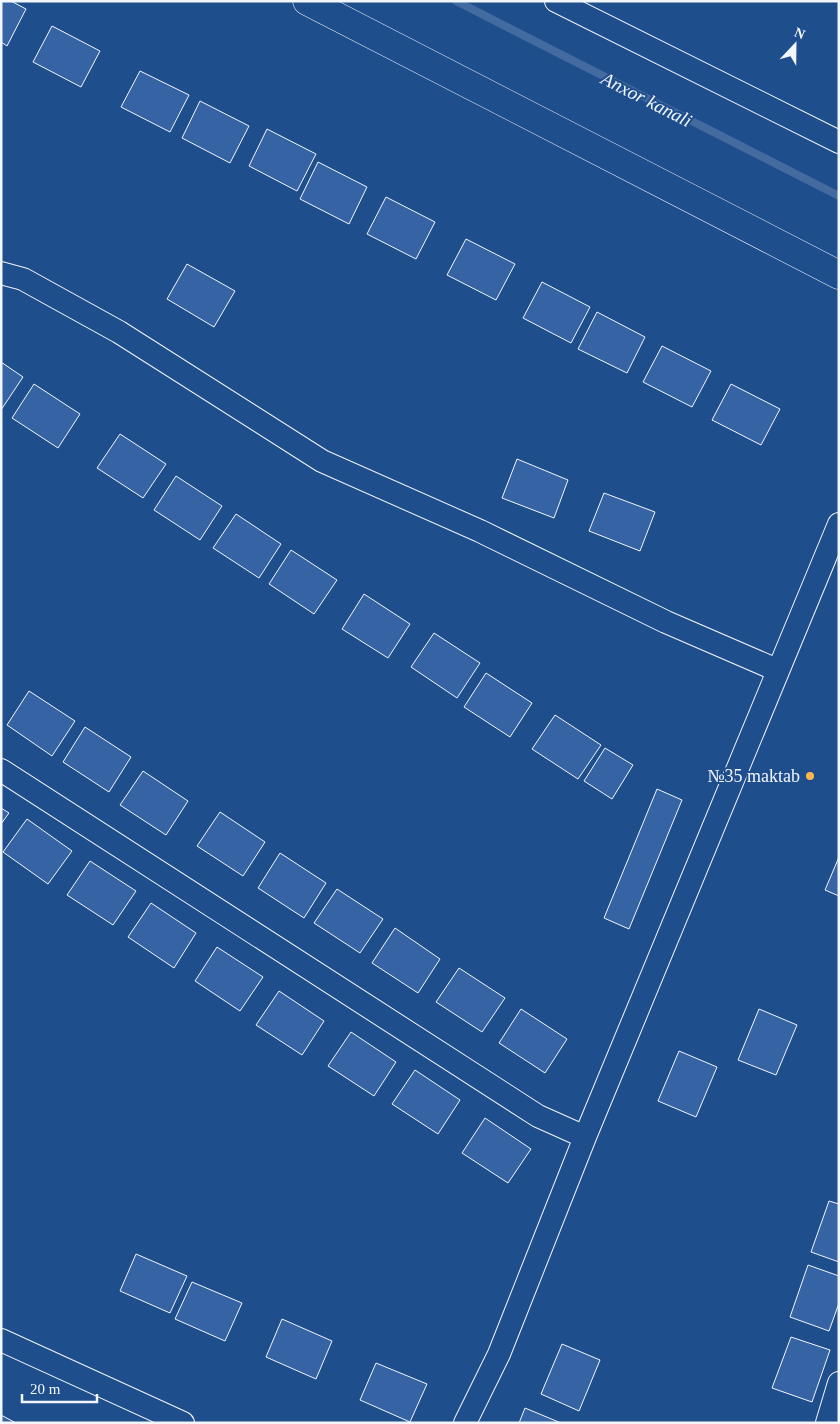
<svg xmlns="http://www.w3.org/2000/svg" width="840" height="1424" font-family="'Times New Roman',serif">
	<rect width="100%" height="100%" fill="#1f4e8c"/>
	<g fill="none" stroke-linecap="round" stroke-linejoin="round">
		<!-- stream -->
		<path stroke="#446ba0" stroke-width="8" d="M 456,1 L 839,196"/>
	</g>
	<!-- building -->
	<path fill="#3563a3" stroke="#f2f6ff" d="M 1,1 L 11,1 L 26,9 L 7,46 L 1,42 Z
		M 52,26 L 100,51 L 81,87 L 33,62 Z
		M 140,71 L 189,95 L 170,132 L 121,107 Z
		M 200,101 L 249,126 L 230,163 L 182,138 Z
		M 267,129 L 316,154 L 297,191 L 249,166 Z
		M 318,162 L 367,187 L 349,224 L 300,199 Z
		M 386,197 L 435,222 L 416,259 L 367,234 Z
		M 466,239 L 515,264 L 496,300 L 447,275 Z
		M 187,264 L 235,291 L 214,327 L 167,299 Z
		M 542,282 L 590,307 L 571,343 L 523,318 Z
		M 597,312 L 645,337 L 627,373 L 578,349 Z
		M 662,346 L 711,371 L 692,407 L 643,382 Z
		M 1,362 L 23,377 L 1,410 Z
		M 34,384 L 80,414 L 58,448 L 12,418 Z
		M 731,384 L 780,409 L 761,445 L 712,420 Z
		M 120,434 L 166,464 L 143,498 L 97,468 Z
		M 517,459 L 568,480 L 554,518 L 502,498 Z
		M 176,476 L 222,506 L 200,540 L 154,510 Z
		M 604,493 L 655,512 L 640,551 L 589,531 Z
		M 236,514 L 281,544 L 259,578 L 213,548 Z
		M 291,550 L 337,580 L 314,614 L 269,584 Z
		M 364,594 L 410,624 L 388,658 L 342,629 Z
		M 434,633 L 480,663 L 457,698 L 411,667 Z
		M 486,673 L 532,703 L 510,737 L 464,707 Z
		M 29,691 L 75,721 L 52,756 L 7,725 Z
		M 555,715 L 601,745 L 578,779 L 532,749 Z
		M 85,727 L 131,757 L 109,792 L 63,762 Z
		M 605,748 L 633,765 L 612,799 L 584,781 Z
		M 143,771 L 188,801 L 166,835 L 120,805 Z
		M 657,789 L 682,800 L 629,929 L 604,918 Z
		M 1,808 L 9,813 L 1,824 Z
		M 220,812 L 265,842 L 243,876 L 197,846 Z
		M 27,819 L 72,851 L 48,884 L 3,852 Z
		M 280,853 L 326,883 L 304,918 L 258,888 Z
		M 839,857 L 839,896 L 825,890 Z
		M 90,861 L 136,891 L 113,925 L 67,895 Z
		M 337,889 L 383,919 L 360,953 L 314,923 Z
		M 151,903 L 196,933 L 174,968 L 128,937 Z
		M 395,928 L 440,959 L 418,993 L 372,963 Z
		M 217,947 L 263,977 L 240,1011 L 195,981 Z
		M 459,968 L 505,998 L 482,1032 L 436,1002 Z
		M 279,991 L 324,1021 L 302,1055 L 256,1025 Z
		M 521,1009 L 567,1039 L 545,1073 L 499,1043 Z
		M 759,1009 L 797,1025 L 776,1075 L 738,1060 Z
		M 351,1032 L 396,1062 L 374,1096 L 328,1066 Z
		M 679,1051 L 717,1067 L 696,1117 L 658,1101 Z
		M 415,1070 L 460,1100 L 438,1134 L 392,1104 Z
		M 485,1118 L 531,1149 L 508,1183 L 462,1153 Z
		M 829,1201 L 839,1204 L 839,1262 L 811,1252 Z
		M 136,1254 L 187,1276 L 170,1313 L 120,1291 Z
		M 808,1265 L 839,1276 L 839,1303 L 829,1331 L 790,1317 Z
		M 192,1282 L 242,1303 L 225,1341 L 175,1319 Z
		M 282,1319 L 332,1341 L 316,1379 L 266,1357 Z
		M 791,1337 L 830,1350 L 812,1402 L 772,1388 Z
		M 562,1344 L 600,1360 L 579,1411 L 541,1394 Z
		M 376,1363 L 427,1384 L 410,1422 L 360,1400 Z
		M 525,1408 L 561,1423 L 519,1423 Z
		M 1,1415 L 16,1423 L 1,1423 Z"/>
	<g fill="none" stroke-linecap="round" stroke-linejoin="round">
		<defs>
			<path id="street" d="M 556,1 L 839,142
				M 1,273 L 23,279 L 119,332 L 322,461 L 480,531 L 666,622 L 777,670
				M 1,770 L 538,1116 L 585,1137
				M 1,1340 L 183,1423
				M 465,1423 L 499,1354 L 585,1137 L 839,524
				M 827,1423 L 839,1383"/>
			<path id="secondary" d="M 307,1 L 839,275"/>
		</defs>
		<!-- street casing -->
		<use href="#street" stroke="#f2f6ff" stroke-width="24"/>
		<!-- secondary casing -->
		<use href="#secondary" stroke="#f2f6ff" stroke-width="29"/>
		<!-- street -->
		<use href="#street" stroke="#1f4e8c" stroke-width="22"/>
		<!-- secondary -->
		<use href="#secondary" stroke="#1f4e8c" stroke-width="28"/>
	</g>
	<!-- markers -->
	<circle fill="#ffb74d" stroke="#1f4e8c" stroke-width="2" cx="810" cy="776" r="5"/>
	<g text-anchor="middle" stroke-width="4" stroke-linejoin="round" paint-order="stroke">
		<!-- poi labels -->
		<g font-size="18" fill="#f2f6ff" stroke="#1f4e8c" text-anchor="end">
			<text x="800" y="782">№35 maktab</text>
		</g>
		<!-- water labels -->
		<g font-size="19" font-style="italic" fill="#f2f6ff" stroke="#1f4e8c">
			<text transform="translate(647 99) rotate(27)" y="7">Anxor kanali</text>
		</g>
	</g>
	<!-- border -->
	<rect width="840" height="1424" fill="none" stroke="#f2f6ff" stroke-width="5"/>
	<!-- north arrow -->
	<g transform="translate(795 45) rotate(22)" stroke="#1f4e8c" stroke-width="4" paint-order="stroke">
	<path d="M0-4L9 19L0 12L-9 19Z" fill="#f2f6ff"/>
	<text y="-8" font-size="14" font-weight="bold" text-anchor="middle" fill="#f2f6ff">N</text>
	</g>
	<!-- scale -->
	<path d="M22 1394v8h75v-8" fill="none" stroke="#f2f6ff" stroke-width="2.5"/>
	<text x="30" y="1394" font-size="15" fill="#f2f6ff" stroke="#1f4e8c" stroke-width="4" paint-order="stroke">20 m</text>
</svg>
